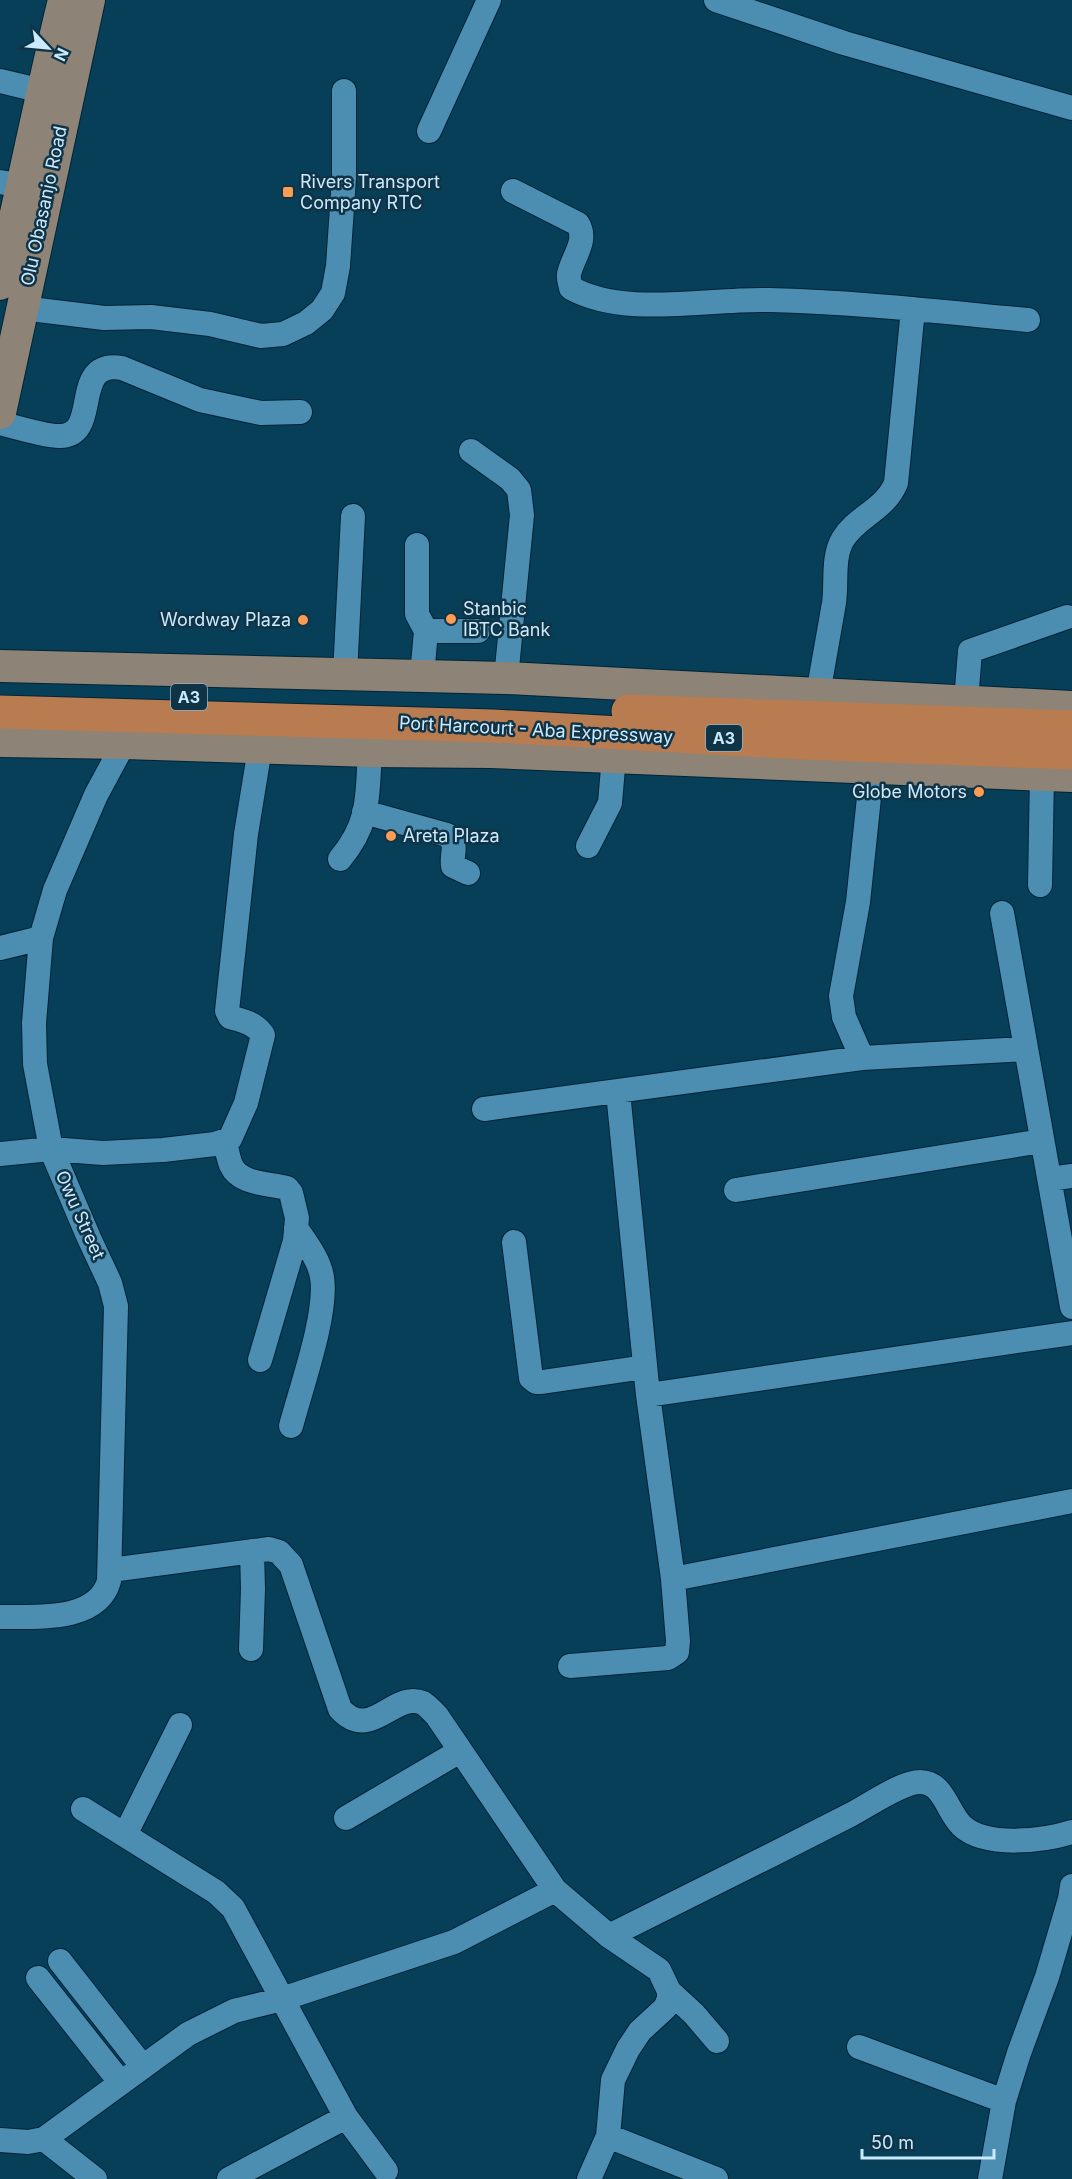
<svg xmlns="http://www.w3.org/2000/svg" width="1072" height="2179" font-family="Inter,sans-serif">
<rect width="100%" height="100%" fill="#073f59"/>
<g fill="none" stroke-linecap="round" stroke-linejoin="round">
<defs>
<path id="minor" d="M 716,0 L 844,43 L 1072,108
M 0,81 L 42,91
M 429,131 L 489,0
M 0,182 L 23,186
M 513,191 L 578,224 C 588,241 573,256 569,274 C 568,278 570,283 571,288 C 625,318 708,298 769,300 C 856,302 942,312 1028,320
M 22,308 L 104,318 L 151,317 L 210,324 L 261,336 L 283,334 L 306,323 L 322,310 L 333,293 L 338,266 L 344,178 L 344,91
M 0,423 C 15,427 45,436 59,436 C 103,437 68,359 122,368 L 200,400 L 261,413 L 300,412
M 471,451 L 510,479 L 519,490 L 522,515 L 506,678
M 417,545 L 417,614 L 426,631
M 345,674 L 353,516
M 422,676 L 426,631 L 478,631
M 818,694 C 823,664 829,633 834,603 C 837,583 832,557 843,539 C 857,516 885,510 896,483 L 913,309
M 966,701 L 970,651 L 1067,617
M 364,812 L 447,835 C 459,845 451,853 453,866 L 468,873
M 588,846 L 610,803 L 614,756
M 340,859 C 371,822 367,795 370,751
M 1040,885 L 1042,775
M 1002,913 L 1072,1307
M 0,948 L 41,938
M 862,1058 L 844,1017 L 841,996 L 858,902 L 872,769
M 484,1109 L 862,1058 L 1025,1049
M 225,1142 C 227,1149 228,1158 231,1165 C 240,1185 269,1183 287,1188 L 291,1193 L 297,1218 L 295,1241 L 260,1360
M 0,1154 L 51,1149 L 103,1153 L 163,1150 L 215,1144 L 230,1139 L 246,1103 L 263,1035 C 255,1023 243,1021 230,1017 L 227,1011 L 246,834 L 260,748
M 1050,1179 L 1072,1176
M 736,1190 L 1042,1141
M 514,1242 L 531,1378 L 536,1382 L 542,1382 L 645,1367
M 648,1395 L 1072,1333
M 291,1426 C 301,1388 328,1313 322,1277 C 319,1259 306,1243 296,1228
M 111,1570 L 269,1549 L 279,1552 L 291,1565 L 340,1709 C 371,1743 394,1690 423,1703 C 428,1706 433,1712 437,1716 L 555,1890 L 609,1936 L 659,1970 L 669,1991 L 669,1999 L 665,2008 L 640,2031 L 628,2049 L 613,2080 L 608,2136 L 589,2179
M 673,1579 L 1072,1501
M 0,1617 C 35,1616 97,1623 109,1581 L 116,1306 L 110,1283 L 89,1238 L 51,1149 L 35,1064 L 34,1023 L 41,938 L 55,890 L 96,795 L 124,743
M 251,1649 L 253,1589 L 252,1551
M 570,1666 L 668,1658 L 677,1652 L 678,1641 L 673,1579 L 648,1395 L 618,1092
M 83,1809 L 216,1892 L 233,1908 L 346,2117 L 386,2171
M 346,1818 L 460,1751
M 125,1835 L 180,1725
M 609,1936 C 690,1896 770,1856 850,1815 C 868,1806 901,1782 920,1782 C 944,1782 947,1812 962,1826 C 986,1848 1044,1841 1072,1832
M 60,1961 L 143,2067
M 38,1978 L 121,2083
M 669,1991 L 694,2014 L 717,2041
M 859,2047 L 1004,2101
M 608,2136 L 716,2179
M 44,2139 L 95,2179
M 0,2140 L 28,2142 L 44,2139 L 188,2034 L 234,2011 L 282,1999 L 454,1942 L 555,1890
M 229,2179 L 346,2117
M 990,2179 L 1004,2101 L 1019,2053 L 1047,1977 L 1070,1899 L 1072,1886"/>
<path id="major" d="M 0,284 C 22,190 41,94 64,0
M 0,413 L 89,0
M 0,666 L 506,678 L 1072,707
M 0,741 L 124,743 L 370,751 L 491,752 L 1072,776"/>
<path id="highway" d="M 628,711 L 1072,727
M 0,712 L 493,726 L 802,743 L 1072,753"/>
</defs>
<use href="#minor" stroke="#002436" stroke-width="26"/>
<use href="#major" stroke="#002436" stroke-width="34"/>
<use href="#highway" stroke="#002436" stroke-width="35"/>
<use href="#minor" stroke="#4c8db2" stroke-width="24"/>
<use href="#major" stroke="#8d8377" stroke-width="32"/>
<use href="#highway" stroke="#b87c50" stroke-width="33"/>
</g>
<g fill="#fd9d54" stroke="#103346" stroke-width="2">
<rect x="282" y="186" width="12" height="12" rx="3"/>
<circle cx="451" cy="619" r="6"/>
<circle cx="303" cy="620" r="6"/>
<circle cx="979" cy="792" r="6"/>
<circle cx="391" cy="836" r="6"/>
</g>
<g text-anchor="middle" stroke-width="5" stroke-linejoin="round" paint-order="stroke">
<g fill="#103346" stroke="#92b3c8" stroke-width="1.5">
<rect x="171" y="684" width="36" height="26" rx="4.5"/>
<rect x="706" y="725" width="36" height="26" rx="4.5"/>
</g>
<g font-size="16" font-weight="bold" fill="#caeaff">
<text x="189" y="703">A3</text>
<text x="724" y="744">A3</text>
</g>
<g font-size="18" fill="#caeaff" stroke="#103346" text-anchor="start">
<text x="300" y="188">Rivers Transport<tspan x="300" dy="21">Company RTC</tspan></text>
<text x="463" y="615">Stanbic<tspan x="463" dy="21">IBTC Bank</tspan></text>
<text x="291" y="626" text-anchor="end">Wordway Plaza</text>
<text x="967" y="798" text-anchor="end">Globe Motors</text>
<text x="403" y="842">Areta Plaza</text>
</g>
<g font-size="18" fill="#caeaff" stroke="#103346">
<text transform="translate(44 206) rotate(-78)" y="6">Olu Obasanjo Road</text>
<text transform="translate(536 730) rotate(3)" y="6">Port Harcourt - Aba Expressway</text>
<text transform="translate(80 1215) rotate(66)" y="6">Owu Street</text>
</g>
</g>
<g transform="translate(48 48) rotate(116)" stroke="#103346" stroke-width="4.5" paint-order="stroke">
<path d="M0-4.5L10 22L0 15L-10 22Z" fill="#caeaff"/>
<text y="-9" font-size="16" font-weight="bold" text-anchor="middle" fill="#caeaff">N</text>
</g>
<path d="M862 2149v9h132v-9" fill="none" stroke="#caeaff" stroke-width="3"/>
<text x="871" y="2149" font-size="18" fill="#caeaff" stroke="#103346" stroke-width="4.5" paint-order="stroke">50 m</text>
</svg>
